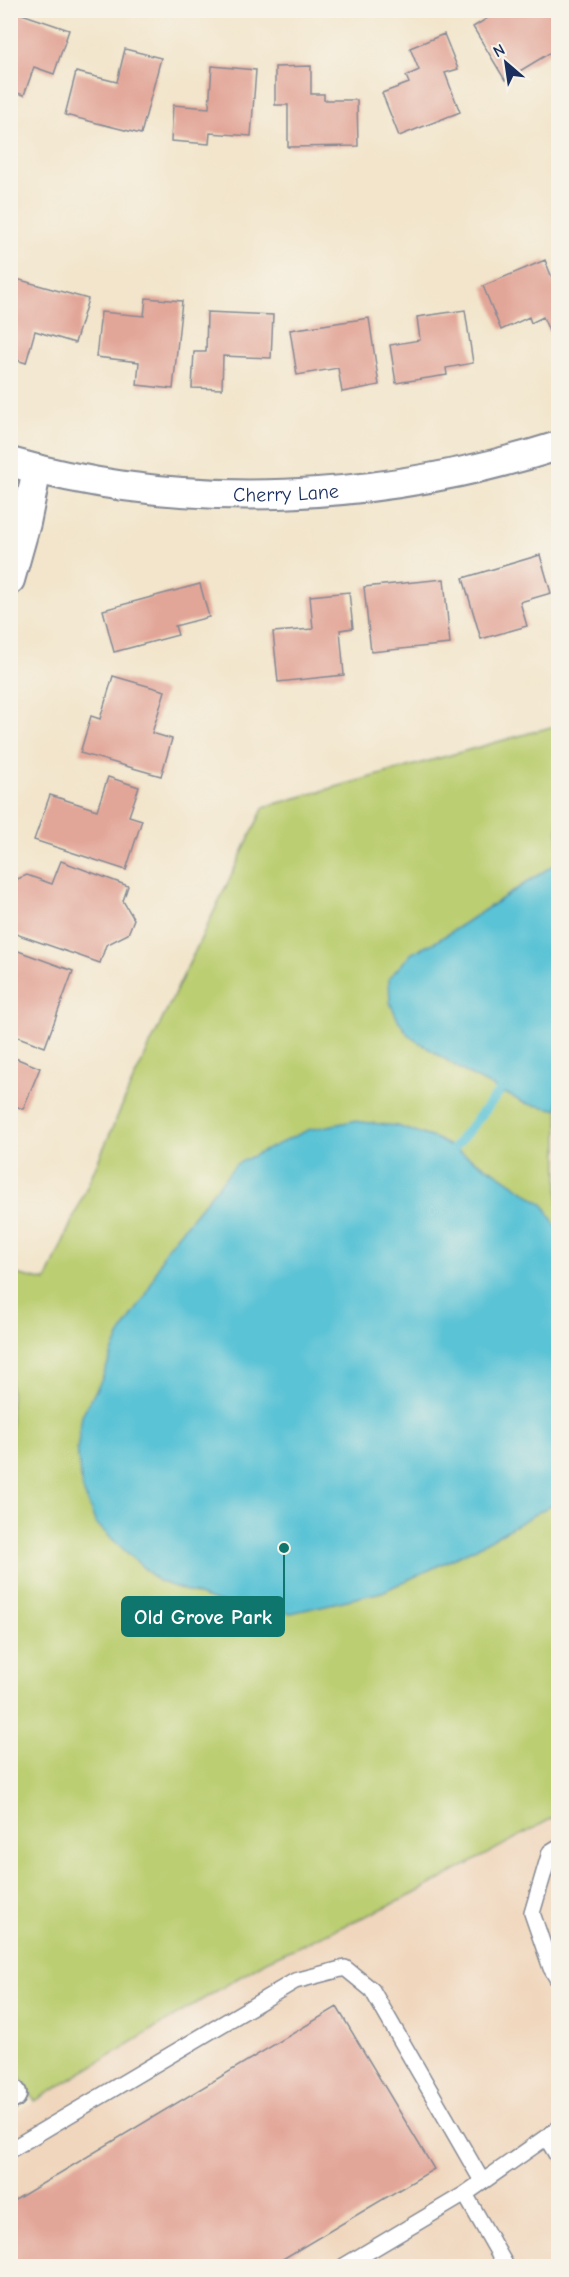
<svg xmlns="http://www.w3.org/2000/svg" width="569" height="2277" font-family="'Comic Neue',sans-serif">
<rect width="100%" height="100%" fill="#f7f3e8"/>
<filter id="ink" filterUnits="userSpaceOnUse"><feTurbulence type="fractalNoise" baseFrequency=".0167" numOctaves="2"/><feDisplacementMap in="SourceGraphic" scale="12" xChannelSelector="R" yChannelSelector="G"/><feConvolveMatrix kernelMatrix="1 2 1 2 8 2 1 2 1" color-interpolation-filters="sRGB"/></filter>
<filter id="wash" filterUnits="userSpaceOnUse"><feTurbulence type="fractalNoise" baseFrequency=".008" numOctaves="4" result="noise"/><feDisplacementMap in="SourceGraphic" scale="24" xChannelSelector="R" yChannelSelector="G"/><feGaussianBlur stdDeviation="1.35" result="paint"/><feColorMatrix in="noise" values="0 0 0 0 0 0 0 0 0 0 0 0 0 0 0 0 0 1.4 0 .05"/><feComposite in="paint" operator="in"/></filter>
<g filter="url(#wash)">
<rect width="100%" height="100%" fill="#f2e5cb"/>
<path fill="#f0d6bc" d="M 558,1815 L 558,2266 L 11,2266 L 10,2116 L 266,1961 L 412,1895 Z"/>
<path fill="#bbce71" stroke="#6b7e68" stroke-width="1.5" d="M 558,725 L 558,1815 L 412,1895 L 266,1961 L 35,2101 L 11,2063 L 11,1273 L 46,1281 L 131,1085 L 264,807 Z"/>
<path fill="#5ac3d6" stroke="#3a799a" stroke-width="1.5" d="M 558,862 L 558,1109 L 554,1109 L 524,1103 L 468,1074 L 409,1036 L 397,1018 L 390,1002 L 389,978 L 412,953 L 437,941 Z
M 353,1121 L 397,1126 L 437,1139 L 497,1173 L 544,1205 L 558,1230 L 558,1501 L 476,1548 L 382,1592 L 291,1613 L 218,1602 L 158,1581 L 96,1524 L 82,1488 L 77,1450 L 82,1415 L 101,1381 L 119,1336 L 146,1295 L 166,1249 L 236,1164 L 308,1130 Z"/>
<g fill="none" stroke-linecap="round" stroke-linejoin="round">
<path stroke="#5ac3d6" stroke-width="10" d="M 454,1148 L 500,1091"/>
</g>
<g id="blocks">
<path fill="#e2a698" d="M 10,10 L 69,30 L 54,74 L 34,67 L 24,95 L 10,91 Z
M 501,10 L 556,10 L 558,15 L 558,48 L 505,80 L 473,27 Z
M 444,34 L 458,69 L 445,73 L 460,112 L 399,136 L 382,93 L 409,83 L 406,76 L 419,70 L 410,48 Z
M 125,49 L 161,58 L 141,134 L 65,115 L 76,72 L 117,82 Z
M 212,66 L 256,70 L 251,136 L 210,133 L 209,144 L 171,141 L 173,105 L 209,108 Z
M 311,66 L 311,94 L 324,94 L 324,100 L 357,100 L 358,146 L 288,147 L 288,105 L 275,105 L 275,67 Z
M 545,260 L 558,293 L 558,341 L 554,343 L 543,317 L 531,323 L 529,317 L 501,330 L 483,286 Z
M 13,278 L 88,299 L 75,343 L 35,331 L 26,363 L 10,358 L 10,285 Z
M 146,298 L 182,301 L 173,389 L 137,385 L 139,362 L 96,357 L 101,312 L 144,316 Z
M 465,310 L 473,363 L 446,368 L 447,375 L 396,383 L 390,345 L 420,340 L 417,317 Z
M 207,312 L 273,315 L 271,358 L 223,356 L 222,389 L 192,388 L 194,352 L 206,352 Z
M 369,318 L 379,385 L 342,392 L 338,368 L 297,375 L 290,330 Z
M 540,555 L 551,593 L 520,602 L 527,626 L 481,639 L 463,578 Z
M 444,579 L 450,644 L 371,652 L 364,587 Z
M 200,584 L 209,617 L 175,626 L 178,635 L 114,652 L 103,610 Z
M 349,592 L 353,628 L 340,630 L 344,675 L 278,682 L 273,632 L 313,629 L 310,596 Z
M 113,676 L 165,691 L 152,733 L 172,739 L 161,776 L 80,753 L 91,716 L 100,719 Z
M 108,777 L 139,787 L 129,816 L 142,820 L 126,870 L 34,840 L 50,795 L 97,810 Z
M 61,861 L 128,886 L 123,901 L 134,919 L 128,934 L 106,945 L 100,963 L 10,932 L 10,882 L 27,875 L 52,884 Z
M 10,948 L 73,971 L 45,1047 L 10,1034 L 10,1009 L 17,992 L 10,990 Z
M 10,1056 L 40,1068 L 23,1109 L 10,1104 Z
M 337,2007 L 434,2169 L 271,2266 L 10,2266 L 10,2203 Z"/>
</g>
</g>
<g filter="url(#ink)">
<use href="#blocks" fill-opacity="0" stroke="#868a94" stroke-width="1.5"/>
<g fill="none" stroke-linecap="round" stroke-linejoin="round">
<defs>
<path id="lane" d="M 558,1847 L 550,1852 L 532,1913 L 551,1968 L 558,1980
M 546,2137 L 558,2157
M 10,2150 L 295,1981 L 345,1968 L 372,1990 L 482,2181
M 465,2194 L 506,2266
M 344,2266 L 465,2194 L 558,2129"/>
<g id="street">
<path id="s1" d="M 10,462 C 188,513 384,501 558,446"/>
<path d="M 10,580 L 26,523 L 37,469"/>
<path d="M 10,2092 L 12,2094"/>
</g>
</defs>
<use href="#lane" stroke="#868a94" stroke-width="18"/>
<use href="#street" stroke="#868a94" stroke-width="32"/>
<use href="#lane" stroke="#fff" stroke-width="15"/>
<use href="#street" stroke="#fff" stroke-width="28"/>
</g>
</g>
<g text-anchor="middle" stroke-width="5" stroke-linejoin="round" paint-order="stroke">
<g font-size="20" fill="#1b2f5e" stroke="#f7f3e8">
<text dy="7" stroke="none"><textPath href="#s1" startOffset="279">Cherry Lane</textPath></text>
</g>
</g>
<path fill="none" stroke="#0f766e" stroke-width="2" d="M284 1548L284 1617"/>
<circle fill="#0f766e" stroke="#f7f3e8" stroke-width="2" cx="284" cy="1548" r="6"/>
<rect fill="#0f766e" stroke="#0f766e" stroke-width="2" x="122" y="1597" width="162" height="39" rx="6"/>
<g font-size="21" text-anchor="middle" font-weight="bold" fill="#fff">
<text x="203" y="1624">Old Grove Park</text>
</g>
<rect width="569" height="2277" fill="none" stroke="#f7f3e8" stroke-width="36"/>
<g transform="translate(506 63) rotate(331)" stroke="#f7f3e8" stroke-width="4.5" paint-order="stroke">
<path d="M0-4.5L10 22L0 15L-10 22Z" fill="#1b2f5e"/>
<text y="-9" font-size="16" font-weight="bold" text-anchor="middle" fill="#1b2f5e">N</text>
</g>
</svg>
